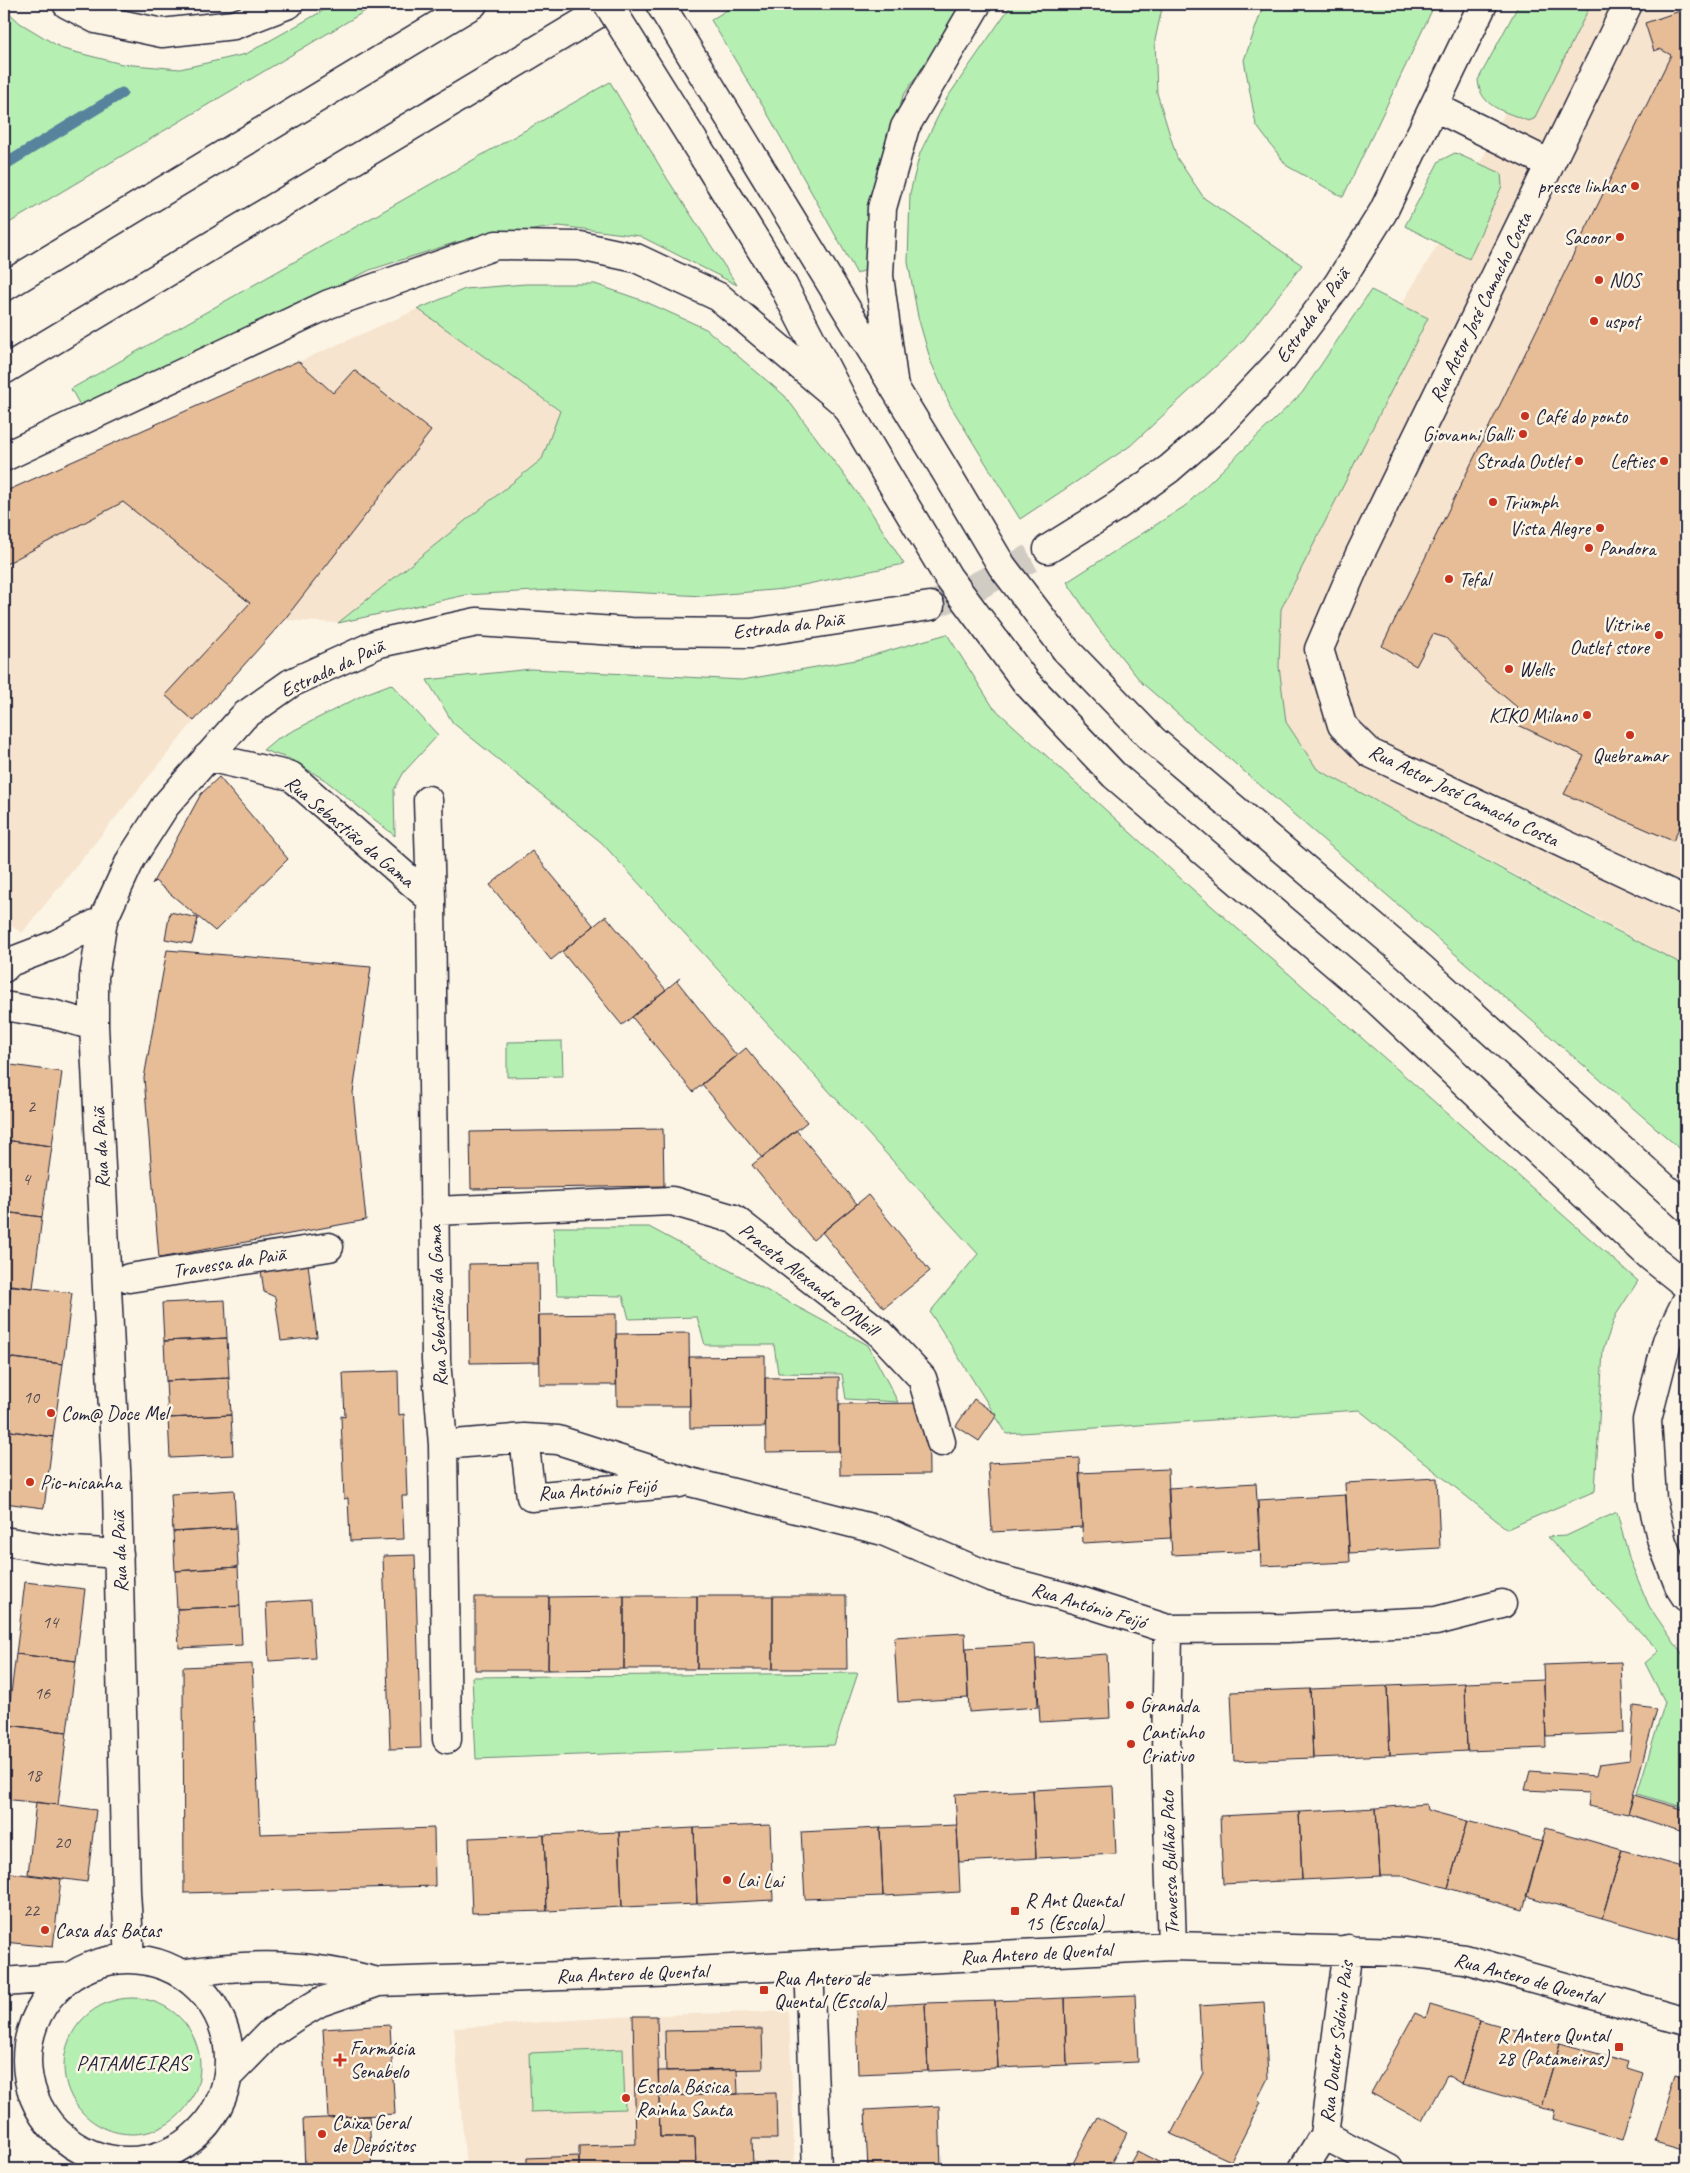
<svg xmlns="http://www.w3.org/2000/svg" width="1690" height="2173" font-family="Caveat,sans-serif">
<rect width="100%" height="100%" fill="#fcf5e5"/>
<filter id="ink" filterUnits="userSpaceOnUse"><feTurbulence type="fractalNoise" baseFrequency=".02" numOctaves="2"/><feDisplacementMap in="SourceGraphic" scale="10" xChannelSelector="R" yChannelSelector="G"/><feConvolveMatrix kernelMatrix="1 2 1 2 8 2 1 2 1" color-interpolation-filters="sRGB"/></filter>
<g filter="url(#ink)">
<path fill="#f6e4ce" d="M 1558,4 L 1686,4 L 1686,966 L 1317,769 L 1286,722 L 1279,666 L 1281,609 L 1428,319 L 1401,305 L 1451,223 Z
M 418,309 L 560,412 L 542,459 L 338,623 L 284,620 L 194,721 L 22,933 L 4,921 L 4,492 Z
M 789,2011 L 795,2169 L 466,2169 L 454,2028 L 633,2016 Z"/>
<path fill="#b6efb2" stroke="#6c8876" d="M 335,4 L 377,4 L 4,226 L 4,8 L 20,23 L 63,49 L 122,64 L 180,69 L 246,54 Z
M 736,4 L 966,4 L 903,96 L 873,191 L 865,270 L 857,274 L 770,118 L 711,20 Z
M 1012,4 L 1163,4 L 1155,40 L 1157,93 L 1177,158 L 1204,198 L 1302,265 L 1242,342 L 1130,446 L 1020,519 L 950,405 L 931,362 L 918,317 L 908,262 L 910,193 L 920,153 L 947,98 Z
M 1264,4 L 1435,4 L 1343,197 L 1287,166 L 1256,125 L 1244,60 Z
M 1519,4 L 1591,4 L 1534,119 L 1528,121 C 1505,111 1480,108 1478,80 Z
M 610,82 L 668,180 L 737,285 L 640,236 L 559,226 L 457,242 L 370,270 L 82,409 L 71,389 Z
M 1455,153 L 1501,173 L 1502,186 L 1469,259 L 1405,226 L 1439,161 Z
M 525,284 L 595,284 L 644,301 L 706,329 L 785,396 L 868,507 L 904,564 L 784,589 L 703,596 L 570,589 L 466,595 L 338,623 L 542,459 L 560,411 L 418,309 L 465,289 Z
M 1371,290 L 1428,318 L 1281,609 L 1279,666 L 1286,722 L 1317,769 L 1590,917 L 1686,966 L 1686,1154 L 1142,683 L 1097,627 L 1067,582 L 1185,506 L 1302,393 Z
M 947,634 L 993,707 L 1189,886 L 1638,1281 L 1616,1315 L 1603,1350 L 1595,1491 L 1507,1529 L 1359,1410 L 1007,1434 L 930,1312 L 978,1254 L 601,842 L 453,723 L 427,680 L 531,669 L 742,680 L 856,660 Z
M 391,684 L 438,735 L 404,772 L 394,790 L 395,836 L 325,780 L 290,759 L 263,750 L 275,740 L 365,694 Z
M 562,1041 L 563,1076 L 507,1077 L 507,1042 Z
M 554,1227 L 649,1227 L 868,1345 L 898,1402 L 846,1399 L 842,1374 L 778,1373 L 774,1345 L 705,1345 L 697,1317 L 629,1319 L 623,1296 L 557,1295 Z
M 1617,1512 L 1630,1561 L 1649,1606 L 1686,1660 L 1686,1808 L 1637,1794 L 1665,1702 L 1645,1663 L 1659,1651 L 1547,1537 L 1566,1536 Z
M 858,1673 L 834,1745 L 476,1759 L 472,1677 Z
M64 2066a68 68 0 1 1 136 0a68 68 0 1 1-136 0Z
M 623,2049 L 625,2109 L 531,2112 L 529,2053 Z"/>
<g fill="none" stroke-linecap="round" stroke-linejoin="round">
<path stroke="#59839d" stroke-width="11" d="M 4,165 L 122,93"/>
</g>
<path fill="#e7bd97" stroke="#22223b" d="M 1686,9 L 1686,813 L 1673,841 L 1564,794 L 1584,756 L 1512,722 L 1518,708 L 1486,681 L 1446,638 L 1433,634 L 1416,666 L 1382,646 L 1671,55 L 1660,49 L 1654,51 L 1645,23 Z
M 298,361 L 333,393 L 354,370 L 431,431 L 284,620 L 194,721 L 165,695 L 250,603 L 123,502 L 4,565 L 4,492 Z
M 219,777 L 288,859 L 215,931 L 155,881 L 152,884 L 201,794 Z
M 532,851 L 594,926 L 551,960 L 490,885 Z
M 170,912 L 198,918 L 192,944 L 165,939 Z
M 606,916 L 666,990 L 622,1025 L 562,952 Z
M 167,950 L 371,967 L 353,1093 L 366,1220 L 159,1258 L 144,1078 Z
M 680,978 L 677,981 L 737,1056 L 693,1092 L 632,1017 Z
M 746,1048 L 807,1122 L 762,1158 L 702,1084 Z
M 4,1064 L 62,1072 L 52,1146 L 4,1140 Z
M 663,1129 L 664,1186 L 471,1189 L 470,1132 Z
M 796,1130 L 857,1204 L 813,1240 L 752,1165 Z
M 4,1140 L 52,1146 L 42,1217 L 4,1212 Z
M 868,1195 L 930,1271 L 884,1308 L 822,1232 Z
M 4,1212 L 42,1217 L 33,1288 L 4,1285 Z
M 538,1263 L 539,1362 L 470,1363 L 469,1264 Z
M 308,1264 L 317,1337 L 281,1341 L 275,1297 L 264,1292 L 261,1270 Z
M 11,1285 L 72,1293 L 63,1364 L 4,1357 Z
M 225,1300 L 227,1338 L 164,1341 L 162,1303 Z
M 616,1314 L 616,1385 L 540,1385 L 539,1315 Z
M 689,1333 L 690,1406 L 617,1406 L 616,1334 Z
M 227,1338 L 229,1378 L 166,1381 L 164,1341 Z
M 765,1356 L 765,1427 L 690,1428 L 689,1357 Z
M 4,1357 L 63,1364 L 53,1437 L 4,1430 Z
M 398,1371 L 399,1415 L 404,1414 L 407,1496 L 402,1496 L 404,1539 L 350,1541 L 348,1498 L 344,1499 L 341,1416 L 345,1417 L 343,1373 Z
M 839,1377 L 839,1451 L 766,1452 L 765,1378 Z
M 229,1378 L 231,1415 L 168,1418 L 166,1381 Z
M 974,1399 L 997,1415 L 979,1441 L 956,1426 Z
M 928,1403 L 929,1474 L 840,1475 L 839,1404 Z
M 231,1415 L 233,1455 L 170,1458 L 168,1418 Z
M 4,1430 L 53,1437 L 44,1508 L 4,1503 Z
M 1079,1458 L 1082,1527 L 992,1532 L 988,1463 Z
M 1168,1469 L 1171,1538 L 1083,1543 L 1079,1473 Z
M 1437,1478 L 1440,1548 L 1349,1553 L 1345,1483 Z
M 1256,1483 L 1260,1551 L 1172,1555 L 1168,1488 Z
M 234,1490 L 236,1528 L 173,1532 L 171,1494 Z
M 1346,1495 L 1350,1562 L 1261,1566 L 1258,1500 Z
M 236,1528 L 238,1567 L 175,1571 L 173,1532 Z
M 415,1555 L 421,1748 L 390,1749 L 383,1556 Z
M 238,1567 L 240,1606 L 177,1609 L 175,1571 Z
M 25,1582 L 85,1589 L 76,1661 L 16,1654 Z
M 624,1596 L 624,1669 L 548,1670 L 549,1597 Z
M 624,1596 L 697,1596 L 697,1669 L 624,1669 Z
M 697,1596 L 773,1596 L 773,1669 L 697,1669 Z
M 773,1596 L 846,1596 L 847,1669 L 773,1669 Z
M 475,1597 L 549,1597 L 548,1670 L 475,1670 Z
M 311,1600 L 315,1658 L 269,1661 L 266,1603 Z
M 240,1606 L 242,1645 L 179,1648 L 177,1609 Z
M 965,1633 L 968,1698 L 898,1702 L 894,1637 Z
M 1035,1644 L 1038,1707 L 969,1712 L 966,1648 Z
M 16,1654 L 76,1661 L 67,1732 L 7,1725 Z
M 1107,1654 L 1110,1718 L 1040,1722 L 1036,1659 Z
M 1621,1662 L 1624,1733 L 1546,1736 L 1543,1665 Z
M 252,1664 L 260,1834 L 434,1828 L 435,1886 L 184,1893 L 183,1667 Z
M 1544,1680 L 1546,1748 L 1467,1751 L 1465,1683 Z
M 1465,1683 L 1467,1751 L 1390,1755 L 1387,1686 Z
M 1387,1686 L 1390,1755 L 1313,1758 L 1310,1689 Z
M 1310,1689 L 1313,1758 L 1234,1761 L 1231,1692 Z
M 1634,1706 L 1657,1709 L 1628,1814 L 1588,1806 L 1590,1793 L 1525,1790 L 1530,1771 L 1596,1776 L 1599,1764 L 1630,1760 Z
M 7,1725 L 67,1732 L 58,1805 L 4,1799 L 4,1752 Z
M 1113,1786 L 1116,1854 L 1036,1858 L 1033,1790 Z
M 1033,1790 L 1036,1858 L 959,1862 L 955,1794 Z
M 1634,1795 L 1686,1810 L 1686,1833 L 1628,1814 Z
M 36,1802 L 96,1810 L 87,1882 L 28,1874 Z
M 1426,1804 L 1427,1810 L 1467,1821 L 1448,1888 L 1404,1876 L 1380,1876 L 1376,1808 Z
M 1376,1808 L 1380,1876 L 1302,1880 L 1299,1812 Z
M 1299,1812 L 1302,1880 L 1223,1884 L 1220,1816 Z
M 1467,1821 L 1542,1842 L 1523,1910 L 1448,1888 Z
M 770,1825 L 773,1900 L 697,1904 L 694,1828 Z
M 957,1825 L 960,1892 L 883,1896 L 880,1828 Z
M 694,1828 L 697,1904 L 622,1907 L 619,1832 Z
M 880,1828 L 883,1896 L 805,1899 L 801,1832 Z
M 1546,1828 L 1622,1850 L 1602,1918 L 1526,1896 Z
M 619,1832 L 622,1907 L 547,1911 L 544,1835 Z
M 544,1835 L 547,1911 L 472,1913 L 469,1838 Z
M 1622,1850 L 1686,1868 L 1686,1915 L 1679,1940 L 1602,1918 Z
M 4,1872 L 61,1879 L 53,1947 L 4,1942 Z
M 1135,1995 L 1138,2062 L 1067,2065 L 1065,1998 Z
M 1065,1998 L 1067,2065 L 998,2068 L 995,2001 Z
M 995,2001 L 998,2068 L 928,2071 L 925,2003 Z
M 1264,2002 L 1268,2078 L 1257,2100 L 1261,2102 L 1231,2161 L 1171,2134 L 1203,2073 L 1199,2006 Z
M 925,2003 L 928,2071 L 858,2074 L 856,2007 Z
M 1430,2005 L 1480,2020 L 1462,2084 L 1447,2075 L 1422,2121 L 1371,2093 L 1415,2013 L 1426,2018 Z
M 633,2016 L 657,2016 L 660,2137 L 695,2137 L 696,2169 L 579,2169 L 579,2146 L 636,2144 Z
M 1480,2020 L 1560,2043 L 1541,2107 L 1462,2084 Z
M 390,2025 L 395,2114 L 328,2118 L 323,2029 Z
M 762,2029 L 763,2069 L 666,2071 L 665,2031 Z
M 1560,2043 L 1628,2062 L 1626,2068 L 1642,2073 L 1623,2139 L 1553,2119 L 1555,2110 L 1541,2107 Z
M 737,2069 L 738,2094 L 659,2096 L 658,2071 Z
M 1675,2076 L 1686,2079 L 1686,2150 L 1655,2141 Z
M 776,2093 L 777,2139 L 752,2139 L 753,2169 L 696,2169 L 695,2137 L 660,2137 L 659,2096 Z
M 939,2106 L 941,2169 L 868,2169 L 865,2110 Z
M 369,2116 L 372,2169 L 305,2169 L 303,2119 Z
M 1097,2117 L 1127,2133 L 1108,2169 L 1070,2169 Z
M 1137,2151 L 1172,2169 L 1127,2169 Z
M 579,2156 L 579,2169 L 527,2169 L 527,2158 Z"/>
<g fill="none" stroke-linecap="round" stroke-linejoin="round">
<path stroke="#d0cbc3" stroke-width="28" stroke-dasharray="28 14" stroke-linecap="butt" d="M 930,606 L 977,586 L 1048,549"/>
<defs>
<path id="minor" d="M 1628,4 L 1359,556 L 1319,649 L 1342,725 L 1370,753 L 1686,901
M 1435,107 L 1550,164
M 1048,549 L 1117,506 L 1169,469 L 1221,424 L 1282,359 L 1338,284 L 1383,212 L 1483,4
M 207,757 L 291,776 L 431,899
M 428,800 L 431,899 L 436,1360 L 443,1445 L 447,1739
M 4,968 L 10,962 L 57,944 L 103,920
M 4,1006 L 52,1014 L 94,1026
M 434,1211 L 672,1201 L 734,1219 L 880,1333 L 922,1378 L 941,1442
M 129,1278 L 329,1247
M 1686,1302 L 1667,1341 L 1647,1420 L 1652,1500 L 1662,1542 L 1680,1588 L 1686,1597
M 524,1438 L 531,1497 L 679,1483
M 443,1445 L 524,1438 L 558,1440 L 690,1482 L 883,1531 L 991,1577 L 1074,1599 L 1168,1629 L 1287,1628 L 1436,1621 L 1502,1604
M 4,1541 L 59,1550 L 119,1554
M 1168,1629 L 1166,1755 L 1172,1946
M27 2060a101 101 0 1 1 202 0a101 101 0 1 1-202 0Z
M 130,1959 L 126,1891 L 117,1489 L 94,1026 L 94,977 L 103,920 L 131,859 L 165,806 L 244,716 L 291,683 L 379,643 L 477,622 L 631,632 L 752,633 L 930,606
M 809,1965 L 817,2169
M 181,1974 C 251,1962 309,1963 378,1982
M 4,1982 L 69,1977
M 228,2076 L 269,2034 L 293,2018 L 320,2002 L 378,1982 L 653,1973 L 1172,1946 L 1405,1952 L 1465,1959 L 1686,2021
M 1324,2135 L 1389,2169
M 1303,2169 L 1324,2135 L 1348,1949"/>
<path id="highway" d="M 67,4 L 96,19 L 162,33 L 234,25 L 289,4
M 660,4 L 943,467
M 705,159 L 783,285 L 844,403 L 897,492
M 4,287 L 473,4
M 4,370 L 614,4
M 893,380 L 879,276 L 882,208 L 905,127 L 977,4
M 4,457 L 329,304 L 496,245 L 580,246 L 636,258 L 719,297 L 844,403
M 1066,650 L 1153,740 L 1408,956 L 1686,1207
M 1026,682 L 1114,775 L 1368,992 L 1651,1257 L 1686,1285"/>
</defs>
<use href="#minor" stroke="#22223b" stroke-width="31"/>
<use href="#highway" stroke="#22223b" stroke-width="31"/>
<use href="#minor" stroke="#fcf5e5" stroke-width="28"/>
<use href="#highway" stroke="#fcf5e5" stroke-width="28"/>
<defs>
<path id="highway-bridge" d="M 608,4 L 705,159
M 943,467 L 1002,566 L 1066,650
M 897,492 L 948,577 L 1026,682"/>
</defs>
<use href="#highway-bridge" stroke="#22223b" stroke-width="31" stroke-linecap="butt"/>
<use href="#highway-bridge" stroke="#fcf5e5" stroke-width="28"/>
</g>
</g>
<g fill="#c8321e" stroke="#fcf5e5" stroke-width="2">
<circle cx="1635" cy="186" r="5"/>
<circle cx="1620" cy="237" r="5"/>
<circle cx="1599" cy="280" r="5"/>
<circle cx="1594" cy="321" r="5"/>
<circle cx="1525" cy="416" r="5"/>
<circle cx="1523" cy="434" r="5"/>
<circle cx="1579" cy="461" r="5"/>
<circle cx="1664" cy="461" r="5"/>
<circle cx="1493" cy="502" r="5"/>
<circle cx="1600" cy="528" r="5"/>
<circle cx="1589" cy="548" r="5"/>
<circle cx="1449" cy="579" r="5"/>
<circle cx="1659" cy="635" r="5"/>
<circle cx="1509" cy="669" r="5"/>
<circle cx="1587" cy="715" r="5"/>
<circle cx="1630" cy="735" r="5"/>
<circle cx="51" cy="1413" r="5"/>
<circle cx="30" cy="1482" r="5"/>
<circle cx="1130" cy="1705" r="5"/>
<circle cx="1131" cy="1744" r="5"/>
<circle cx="727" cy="1880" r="5"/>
<rect x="1010" y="1906" width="10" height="10" rx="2.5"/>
<circle cx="45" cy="1930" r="5"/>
<rect x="759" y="1985" width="10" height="10" rx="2.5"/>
<rect x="1614" y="2042" width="10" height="10" rx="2.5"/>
<path d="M337.5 2052.5h5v5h5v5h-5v5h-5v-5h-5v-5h5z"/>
<circle cx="626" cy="2098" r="5"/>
<circle cx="322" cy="2134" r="5"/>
</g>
<g text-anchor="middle" stroke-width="5" stroke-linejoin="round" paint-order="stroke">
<g font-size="18" fill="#534952">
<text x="31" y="1112">2</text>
<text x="26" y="1185">4</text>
<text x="31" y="1403">10</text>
<text x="50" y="1628">14</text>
<text x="42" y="1699">16</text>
<text x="33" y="1781">18</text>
<text x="62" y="1848">20</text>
<text x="31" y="1916">22</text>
</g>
<g font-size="20" fill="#22223b" stroke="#fcf5e5" text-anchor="start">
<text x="1625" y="193" text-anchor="end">presse linhas</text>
<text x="1610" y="244" text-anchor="end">Sacoor</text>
<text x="1609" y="287">NOS</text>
<text x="1604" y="328">uspot</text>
<text x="1535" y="423">Café do ponto</text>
<text x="1513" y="441" text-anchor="end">Giovanni Galli</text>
<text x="1569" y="468" text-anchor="end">Strada Outlet</text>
<text x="1654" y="468" text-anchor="end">Lefties</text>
<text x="1503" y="509">Triumph</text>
<text x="1590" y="535" text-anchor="end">Vista Alegre</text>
<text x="1599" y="555">Pandora</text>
<text x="1459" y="586">Tefal</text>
<text x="1649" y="631" text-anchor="end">Vitrine<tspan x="1649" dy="23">Outlet store</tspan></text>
<text x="1519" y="676">Wells</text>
<text x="1577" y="722" text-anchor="end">KIKO Milano</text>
<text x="1630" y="762" text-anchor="middle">Quebramar</text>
<text x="61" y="1420">Com@ Doce Mel</text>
<text x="40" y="1489">Pic-nicanha</text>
<text x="1140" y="1712">Granada</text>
<text x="1141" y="1739">Cantinho<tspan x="1141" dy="23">Criativo</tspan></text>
<text x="737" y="1887">Lai Lai</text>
<text x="1025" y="1907">R Ant Quental<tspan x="1025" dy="23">15 (Escola)</tspan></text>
<text x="55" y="1937">Casa das Batas</text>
<text x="774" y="1985">Rua Antero de<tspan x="774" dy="23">Quental (Escola)</tspan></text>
<text x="1609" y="2042" text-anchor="end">R Antero Quntal<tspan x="1609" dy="23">28 (Patameiras)</tspan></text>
<text x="350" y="2055">Farmácia<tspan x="350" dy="23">Senabelo</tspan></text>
<text x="636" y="2093">Escola Básica<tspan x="636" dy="23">Rainha Santa</tspan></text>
<text x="332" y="2129">Caixa Geral<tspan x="332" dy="23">de Depósitos</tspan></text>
</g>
<g font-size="20" fill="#22223b" stroke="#fcf5e5">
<text transform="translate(1480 307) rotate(-64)" y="7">Rua Actor José Camacho Costa</text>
<text transform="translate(1312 315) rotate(-54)" y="7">Estrada da Paiã</text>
<text transform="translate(788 625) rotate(-7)" y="7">Estrada da Paiã</text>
<text transform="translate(332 668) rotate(-25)" y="7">Estrada da Paiã</text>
<text transform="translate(1464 795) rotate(26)" y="7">Rua Actor José Camacho Costa</text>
<text transform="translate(350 831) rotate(40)" y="7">Rua Sebastião da Gama</text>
<text transform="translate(100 1148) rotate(-93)" y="7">Rua da Paiã</text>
<text transform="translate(229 1262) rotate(-9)" y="7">Travessa da Paiã</text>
<text transform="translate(809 1279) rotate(38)" y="7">Praceta Alexandre O'Neill</text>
<text transform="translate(437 1306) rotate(-92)" y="7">Rua Sebastião da Gama</text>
<text transform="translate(597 1489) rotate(-4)" y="7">Rua António Feijó</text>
<text transform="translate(119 1552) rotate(-92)" y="7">Rua da Paiã</text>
<text transform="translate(1089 1605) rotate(17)" y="7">Rua António Feijó</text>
<text transform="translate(1169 1863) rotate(-92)" y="7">Travessa Bulhão Pato</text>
<text transform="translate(1036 1953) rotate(-3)" y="7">Rua Antero de Quental</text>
<text transform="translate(632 1973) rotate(-2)" y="7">Rua Antero de Quental</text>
<text transform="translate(1528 1978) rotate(15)" y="7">Rua Antero de Quental</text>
<text transform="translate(1336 2042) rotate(-83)" y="7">Rua Doutor Sidónio Pais</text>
</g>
<g font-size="21" letter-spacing="1" fill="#22223b" stroke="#fcf5e5">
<text x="133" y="2070">PATAMEIRAS</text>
</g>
</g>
<rect width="1690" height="2173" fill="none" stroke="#fcf5e5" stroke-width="20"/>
<rect x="10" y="10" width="1670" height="2153" fill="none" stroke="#22223b" stroke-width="2" filter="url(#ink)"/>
</svg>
